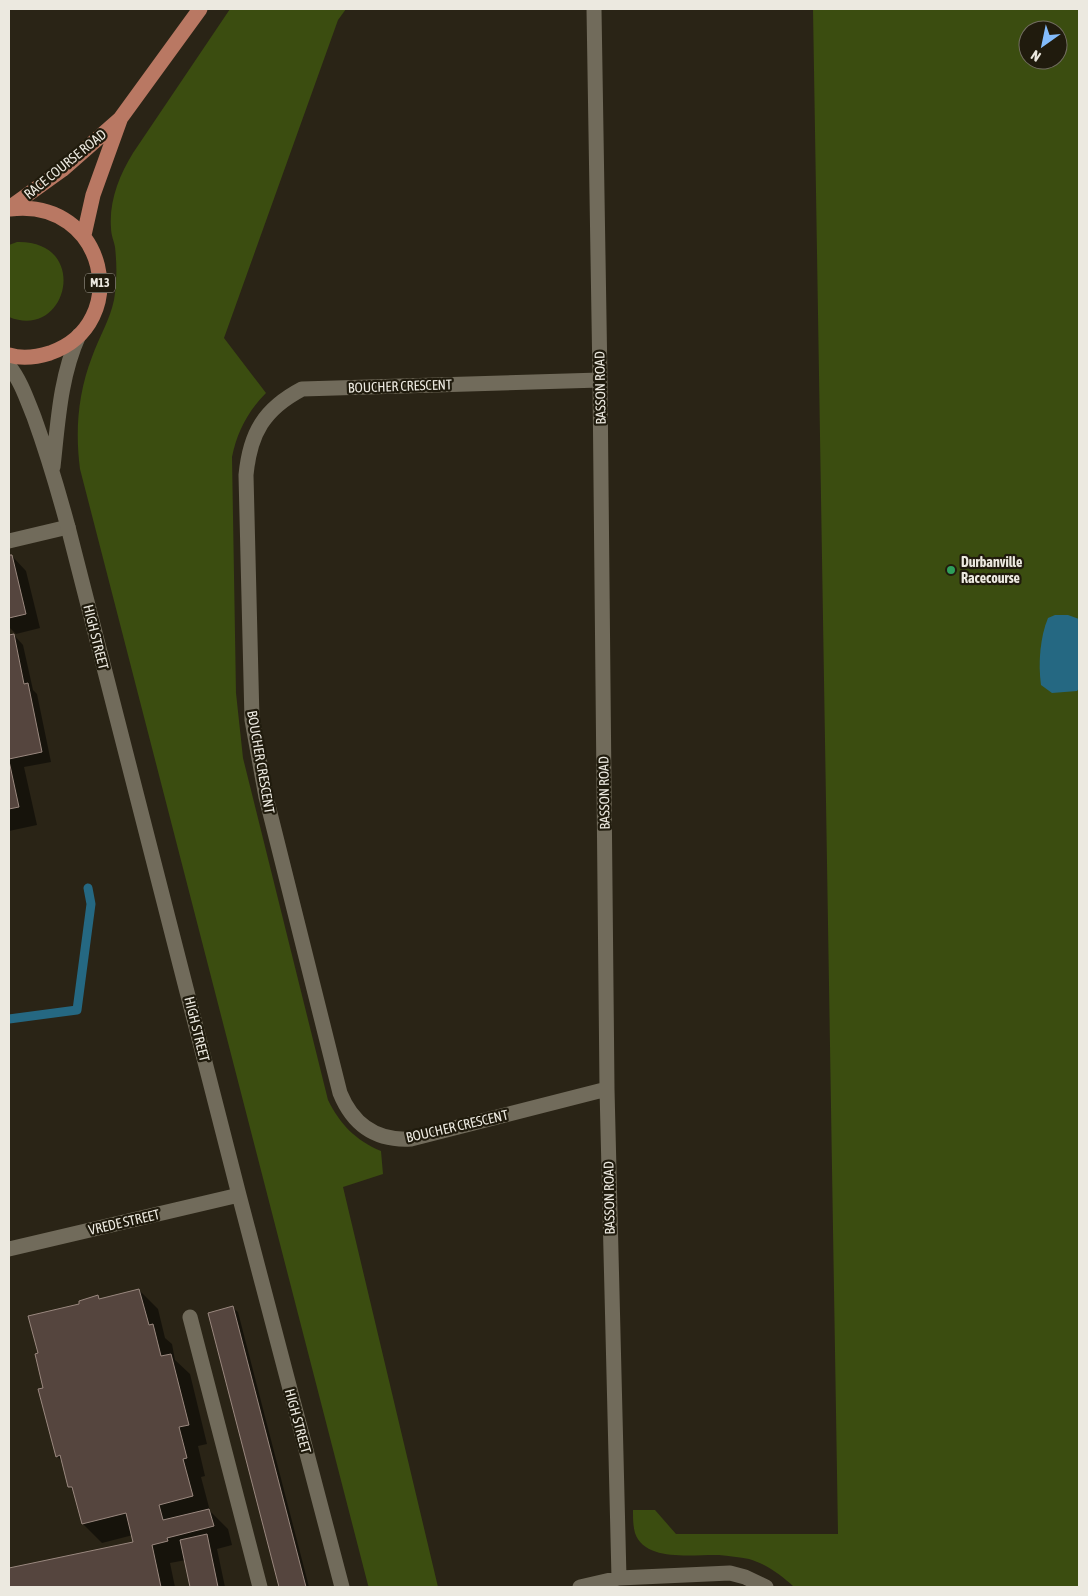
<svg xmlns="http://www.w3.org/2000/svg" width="1088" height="1596" font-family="'Asap Condensed',sans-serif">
<rect width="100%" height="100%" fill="#2a2416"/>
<path fill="#3b4d10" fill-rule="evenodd" d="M 230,9 L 346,9 L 338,20 L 224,338 L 266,393 C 248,411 237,432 232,457 L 236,693 L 243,758 L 328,1100 C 340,1124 355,1140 381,1151 L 383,1174 L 343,1187 L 438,1587 L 369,1587 L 368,1585 L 80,469 C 75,431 78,393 92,357 C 99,337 110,320 114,300 C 117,283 117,265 115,247 C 114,241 111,235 111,228 C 109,201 119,176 133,153 Z
M 813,9 L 1079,9 L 1079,1587 L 794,1587 C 781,1575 766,1564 749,1559 C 740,1557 728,1556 719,1555 C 696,1554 645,1563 635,1533 C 633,1526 633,1518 633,1510 L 655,1510 L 676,1534 L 838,1534 ZM 1028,30 L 1058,30 L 1058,60 L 1028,60 Z
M 17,242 C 91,240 68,341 9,317 L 9,245 Z"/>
<path fill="#256882" d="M 1055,615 L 1068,615 L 1079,619 L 1079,688 L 1077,691 L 1052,693 L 1041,685 C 1038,664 1040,637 1048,618 Z"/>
<path fill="#0007" d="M 12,556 L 26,571 L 40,628 L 16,634 L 9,627 L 9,557 Z
M 14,635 L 23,645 L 33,690 L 37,694 L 51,762 L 24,767 L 37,825 L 9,831 L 9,636 Z
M 139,1290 L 158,1309 L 165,1338 L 172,1344 L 175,1360 L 190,1374 L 207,1444 L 198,1446 L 205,1476 L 201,1477 L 210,1511 L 228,1529 L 232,1545 L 217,1549 L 225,1587 L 192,1587 L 186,1560 L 170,1563 L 175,1587 L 9,1587 L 9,1569 L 135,1543 L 133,1535 L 102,1543 L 83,1524 L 74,1492 L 70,1487 L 63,1463 L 57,1456 L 39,1354 L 81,1305 L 98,1297 L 101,1300 Z
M 233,1308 L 238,1312 L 309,1587 L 280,1587 L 210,1314 Z"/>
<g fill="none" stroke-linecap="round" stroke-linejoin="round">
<path stroke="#256882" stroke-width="9" d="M 9,1019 L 77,1010 L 91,904 L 88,888"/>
</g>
<path fill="#55453e" stroke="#9a887f" d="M 9,555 L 12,555 L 26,614 L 9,618 Z
M 14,634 L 24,684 L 28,683 L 42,752 L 9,759 L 9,635 Z
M 9,761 L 19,807 L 9,809 Z
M 139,1289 L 149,1325 L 153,1324 L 161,1356 L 171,1354 L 189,1425 L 179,1427 L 187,1458 L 183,1459 L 193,1496 L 159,1505 L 163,1520 L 209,1509 L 214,1526 L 167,1538 L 168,1541 L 152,1545 L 161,1587 L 9,1587 L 9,1568 L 133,1542 L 126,1513 L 82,1524 L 72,1487 L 68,1487 L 60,1455 L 56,1457 L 38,1389 L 43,1388 L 35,1354 L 38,1353 L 28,1316 L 79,1304 L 79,1301 L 98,1295 L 99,1299 Z
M 233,1306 L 306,1587 L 279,1587 L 208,1313 Z
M 207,1534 L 218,1587 L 190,1587 L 180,1540 Z"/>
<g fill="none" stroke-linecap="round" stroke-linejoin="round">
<path stroke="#716b5b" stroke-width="15" d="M 9,541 L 68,527
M 190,1317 L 260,1587"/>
<path stroke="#716b5b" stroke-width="15" d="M 594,9 L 600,380 L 607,1089 L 619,1578
M 9,366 C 21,381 27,400 34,417 C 47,453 58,490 68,527 L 239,1195 L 342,1587
M 600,380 L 302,389 C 264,409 250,433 246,475 L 252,720 L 266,797 L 340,1093 C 353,1125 376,1141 411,1139 L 607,1089
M 53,467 C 58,422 60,377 79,335
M 9,1249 L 239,1195
M 580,1587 L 619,1578 L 730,1573 L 745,1577 L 766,1587"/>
<path stroke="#b97863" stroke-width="15" d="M 9,208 L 62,170 L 120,119 L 200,9
M 84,235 L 93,195 L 120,120
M 9,355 C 22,359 37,357 50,353 C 134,324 106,197 10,209"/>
</g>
<circle fill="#2e9e5b" stroke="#201b0d" stroke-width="2" cx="951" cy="570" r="5"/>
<g text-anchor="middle" stroke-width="4.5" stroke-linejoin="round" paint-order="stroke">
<rect fill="#201b0d" stroke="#afaba1" stroke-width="1" x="85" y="273.5" width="30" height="19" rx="4"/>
<g font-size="12" font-weight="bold" fill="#ece9e0">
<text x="100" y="287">M13</text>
</g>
<g font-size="14" fill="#ece9e0" stroke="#201b0d">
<text transform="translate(65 164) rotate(-39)" y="5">RACE COURSE ROAD</text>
<text transform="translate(400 386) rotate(-2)" y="5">BOUCHER CRESCENT</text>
<text transform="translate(600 388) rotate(-91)" y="5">BASSON ROAD</text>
<text transform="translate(96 637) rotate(76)" y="5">HIGH STREET</text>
<text transform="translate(261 762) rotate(80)" y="5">BOUCHER CRESCENT</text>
<text transform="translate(604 793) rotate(-91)" y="5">BASSON ROAD</text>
<text transform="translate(197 1029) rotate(76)" y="5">HIGH STREET</text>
<text transform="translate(457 1126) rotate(-13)" y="5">BOUCHER CRESCENT</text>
<text transform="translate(609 1198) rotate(-91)" y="5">BASSON ROAD</text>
<text transform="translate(124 1222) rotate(-13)" y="5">VREDE STREET</text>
<text transform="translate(298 1421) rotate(75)" y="5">HIGH STREET</text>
</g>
<g font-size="14" font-weight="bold" fill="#ece9e0" stroke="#201b0d" text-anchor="start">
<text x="961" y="567">Durbanville<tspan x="961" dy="16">Racecourse</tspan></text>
</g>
</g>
<rect width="1088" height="1596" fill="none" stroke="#ece9e0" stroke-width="20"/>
<g transform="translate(1043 45) rotate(213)"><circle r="24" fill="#201b0d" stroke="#726d61"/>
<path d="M0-4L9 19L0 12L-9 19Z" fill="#83bcfb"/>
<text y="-8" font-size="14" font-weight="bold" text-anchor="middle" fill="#ece9e0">N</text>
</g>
</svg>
